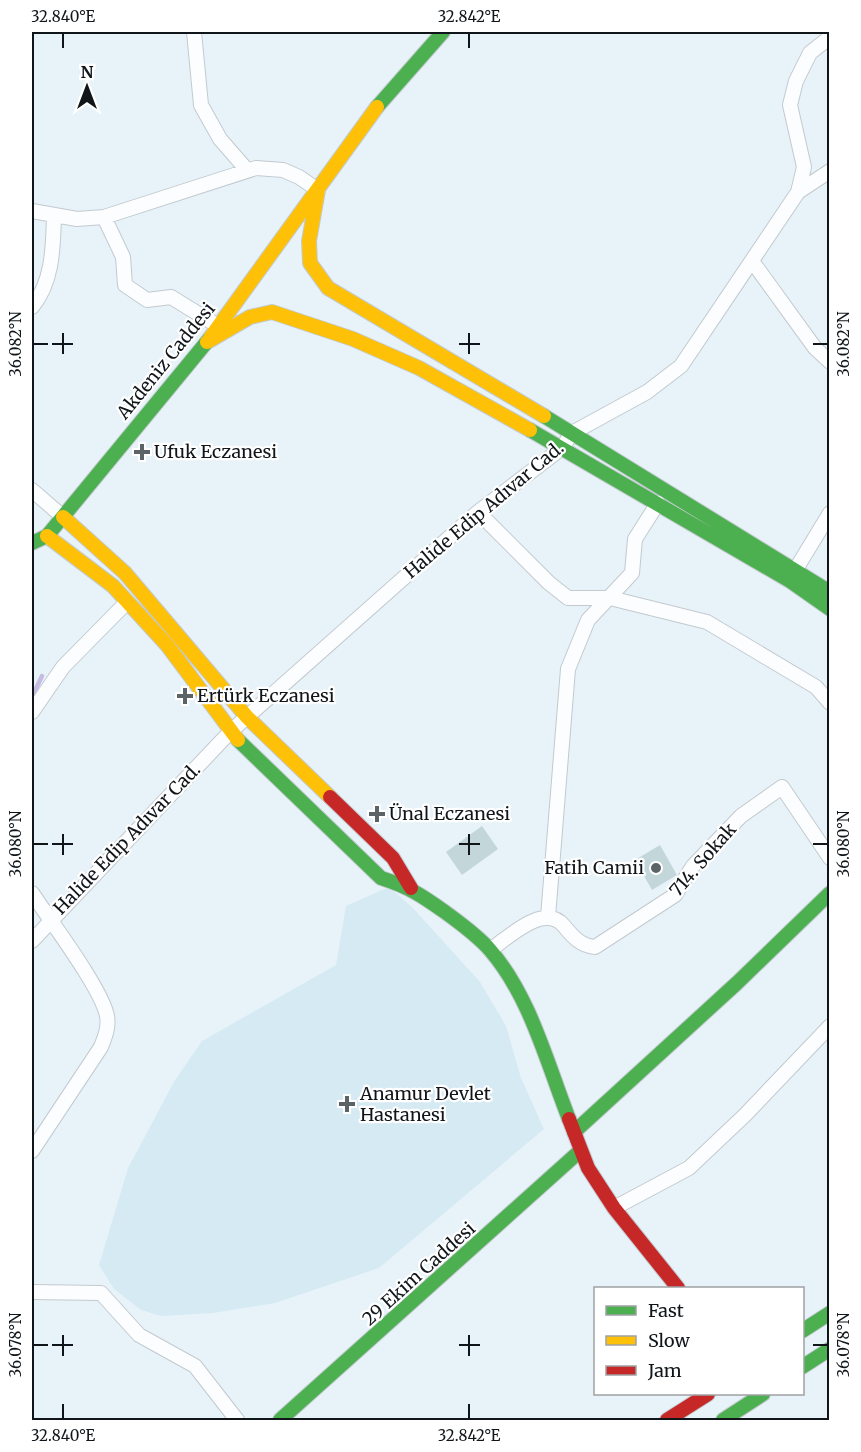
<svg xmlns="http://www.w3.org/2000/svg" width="861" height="1452" font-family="Merriweather,serif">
<rect width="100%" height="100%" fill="#e8f3f9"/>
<path fill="#d6eaf4" d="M 389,887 L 413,908 L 480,982 L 506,1026 L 521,1078 L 544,1129 L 379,1268 L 275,1303 L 213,1313 L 161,1316 L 141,1310 L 114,1289 L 99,1265 L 128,1168 L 175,1080 L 202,1041 L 336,965 L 346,906 Z"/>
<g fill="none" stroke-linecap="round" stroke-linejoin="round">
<path stroke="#c6bce3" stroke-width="4.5" d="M 32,697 L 42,676"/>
</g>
<path fill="#c3d7da" d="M 482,826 L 498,849 L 462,875 L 446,852 Z
M 660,845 L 677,875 L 652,890 L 635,860 Z"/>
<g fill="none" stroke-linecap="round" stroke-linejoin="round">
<defs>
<path id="street" d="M 194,32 L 201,105 L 220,139 L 247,170
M 798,192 L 830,171
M 32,211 L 77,219 L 104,217 L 256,168 L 283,170 L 299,177 L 318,190
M 104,217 L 123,257 L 125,285 L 147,300 L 171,297 L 218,326
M 752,261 L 815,348 L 830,362
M 32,307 C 53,282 53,247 54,216
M 32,490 L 63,517
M 478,512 L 549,583 L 568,598 L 610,598 L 707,622 L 816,687 L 830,703
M 796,569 L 830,513
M 32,712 L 63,667 L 127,602
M 32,893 C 49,919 102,989 107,1016 C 109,1027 105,1037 101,1047 L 32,1151
M 548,917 L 568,669 L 588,620 L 632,573 L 635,539 L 658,503
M 32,941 L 230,732 L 478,512 L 562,448 L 572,433 L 647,392 L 681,366 L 798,192 L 804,167 L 790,105 L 796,81 L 810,53 L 830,37
M 490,950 C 508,938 544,902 564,926 C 573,937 581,946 595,947 L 675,895 L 693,866 L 741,816 L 782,787 L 830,858
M 614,1208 L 689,1168 L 745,1115 L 830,1026
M 32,1292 L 101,1293 L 139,1335 L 195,1366 L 237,1420"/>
<path id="fast" d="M 377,107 L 443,32
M 544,416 L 830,592
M 530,430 L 790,581 L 830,609
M 32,543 L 47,536 L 210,338
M 238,740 L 381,878 C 409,887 421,895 445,912 C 461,924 477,935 490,950 C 530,996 547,1063 569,1119
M 574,1132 L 737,983 L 830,893
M 802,1331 L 830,1313
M 802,1367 L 830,1349
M 280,1420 L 580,1151
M 723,1420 L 763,1394"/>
<path id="slow" d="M 318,190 L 309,241 L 310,263 L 328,288 L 544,416
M 210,338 L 377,107
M 207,342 L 250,317 L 272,312 L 353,339 L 419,368 L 530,430
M 63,517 L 125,573 L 247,717 L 330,797
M 47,536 L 113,586 L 167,645 L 238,740"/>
<path id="jam" d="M 330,797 L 393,858 L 411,888
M 569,1119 L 588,1168 L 614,1208 L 678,1288
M 667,1420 L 708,1394"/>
</defs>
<use href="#street" stroke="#c2cacf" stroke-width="16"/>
<use href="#fast" stroke="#c2cacf" stroke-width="16"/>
<use href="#slow" stroke="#c2cacf" stroke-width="16"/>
<use href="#jam" stroke="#c2cacf" stroke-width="16"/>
<use href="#street" stroke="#fcfdfe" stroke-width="14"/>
<use href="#fast" stroke="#4caf50" stroke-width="14"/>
<use href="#slow" stroke="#ffc107" stroke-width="14"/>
<use href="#jam" stroke="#c62828" stroke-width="14"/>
</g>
<path fill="none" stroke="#0f1519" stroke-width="2" d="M 63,33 L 63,48M 469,33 L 469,48M 63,333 L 63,354M 469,333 L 469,354M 33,344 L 48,344M 52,344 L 73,344M 459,344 L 480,344M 813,344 L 828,344M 63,834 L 63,855M 469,834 L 469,855M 33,844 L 48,844M 52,844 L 73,844M 459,844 L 480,844M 813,844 L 828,844M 63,1335 L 63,1356M 469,1335 L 469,1356M 33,1345 L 48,1345M 52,1345 L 73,1345M 459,1345 L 480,1345M 813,1345 L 828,1345M 63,1404 L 63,1419M 469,1404 L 469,1419"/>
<g fill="#5b6367" stroke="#fff" stroke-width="2">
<path d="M139 443h6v6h6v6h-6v6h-6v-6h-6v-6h6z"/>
<path d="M182 687h6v6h6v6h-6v6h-6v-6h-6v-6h6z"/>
<path d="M374 805h6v6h6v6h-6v6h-6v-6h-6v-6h6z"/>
<circle cx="656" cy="868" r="6"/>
<path d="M344 1095h6v6h6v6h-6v6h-6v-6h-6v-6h6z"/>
</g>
<g text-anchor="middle" stroke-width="4.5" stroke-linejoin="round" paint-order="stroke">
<g font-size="18" fill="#0f1519" stroke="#fff">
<text transform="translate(166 361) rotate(-51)" y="6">Akdeniz Caddesi</text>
<text transform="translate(484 510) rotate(-40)" y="6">Halide Edip Adıvar Cad.</text>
<text transform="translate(127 839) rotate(-46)" y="6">Halide Edip Adıvar Cad.</text>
<text transform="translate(703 860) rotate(-49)" y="6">714. Sokak</text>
<text transform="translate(419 1274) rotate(-42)" y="6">29 Ekim Caddesi</text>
</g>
<g font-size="18" fill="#0f1519" stroke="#fff" text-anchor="start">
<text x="154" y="458">Ufuk Eczanesi</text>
<text x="197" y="702">Ertürk Eczanesi</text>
<text x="389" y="820">Ünal Eczanesi</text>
<text x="644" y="874" text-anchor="end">Fatih Camii</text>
<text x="360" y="1100">Anamur Devlet<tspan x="360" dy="21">Hastanesi</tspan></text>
</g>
</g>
<rect width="861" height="1452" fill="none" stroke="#ffffff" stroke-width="66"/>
<rect x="594" y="1287" width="210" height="108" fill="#ffffff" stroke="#9fa1a3" stroke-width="1.5"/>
<rect x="606" y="1306" width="30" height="9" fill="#4caf50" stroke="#9fa1a3" stroke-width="1.5"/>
<text x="648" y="1317" font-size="18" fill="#0f1519">Fast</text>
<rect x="606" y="1336" width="30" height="9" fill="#ffc107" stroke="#9fa1a3" stroke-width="1.5"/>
<text x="648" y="1347" font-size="18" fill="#0f1519">Slow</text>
<rect x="606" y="1366" width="30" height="9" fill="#c62828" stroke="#9fa1a3" stroke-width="1.5"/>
<text x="648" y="1377" font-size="18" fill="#0f1519">Jam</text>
<g transform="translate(87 87)" stroke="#ffffff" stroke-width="4.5" paint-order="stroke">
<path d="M0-4.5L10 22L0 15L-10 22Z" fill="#0f1519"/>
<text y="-9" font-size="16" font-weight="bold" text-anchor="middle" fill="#0f1519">N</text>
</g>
<rect x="33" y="33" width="795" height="1386" fill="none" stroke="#0f1519" stroke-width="2"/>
<g font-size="15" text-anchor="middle" fill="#0f1519">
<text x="63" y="22">32.840°E</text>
<text x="469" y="22">32.842°E</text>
<text transform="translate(16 344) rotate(-90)" y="5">36.082°N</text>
<text transform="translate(844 344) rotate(-90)" y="5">36.082°N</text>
<text transform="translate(16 844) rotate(-90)" y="5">36.080°N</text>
<text transform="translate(844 844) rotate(-90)" y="5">36.080°N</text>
<text transform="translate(16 1345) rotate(-90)" y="5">36.078°N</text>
<text transform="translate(844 1345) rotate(-90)" y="5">36.078°N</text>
<text x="63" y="1441">32.840°E</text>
<text x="469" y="1441">32.842°E</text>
</g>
</svg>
